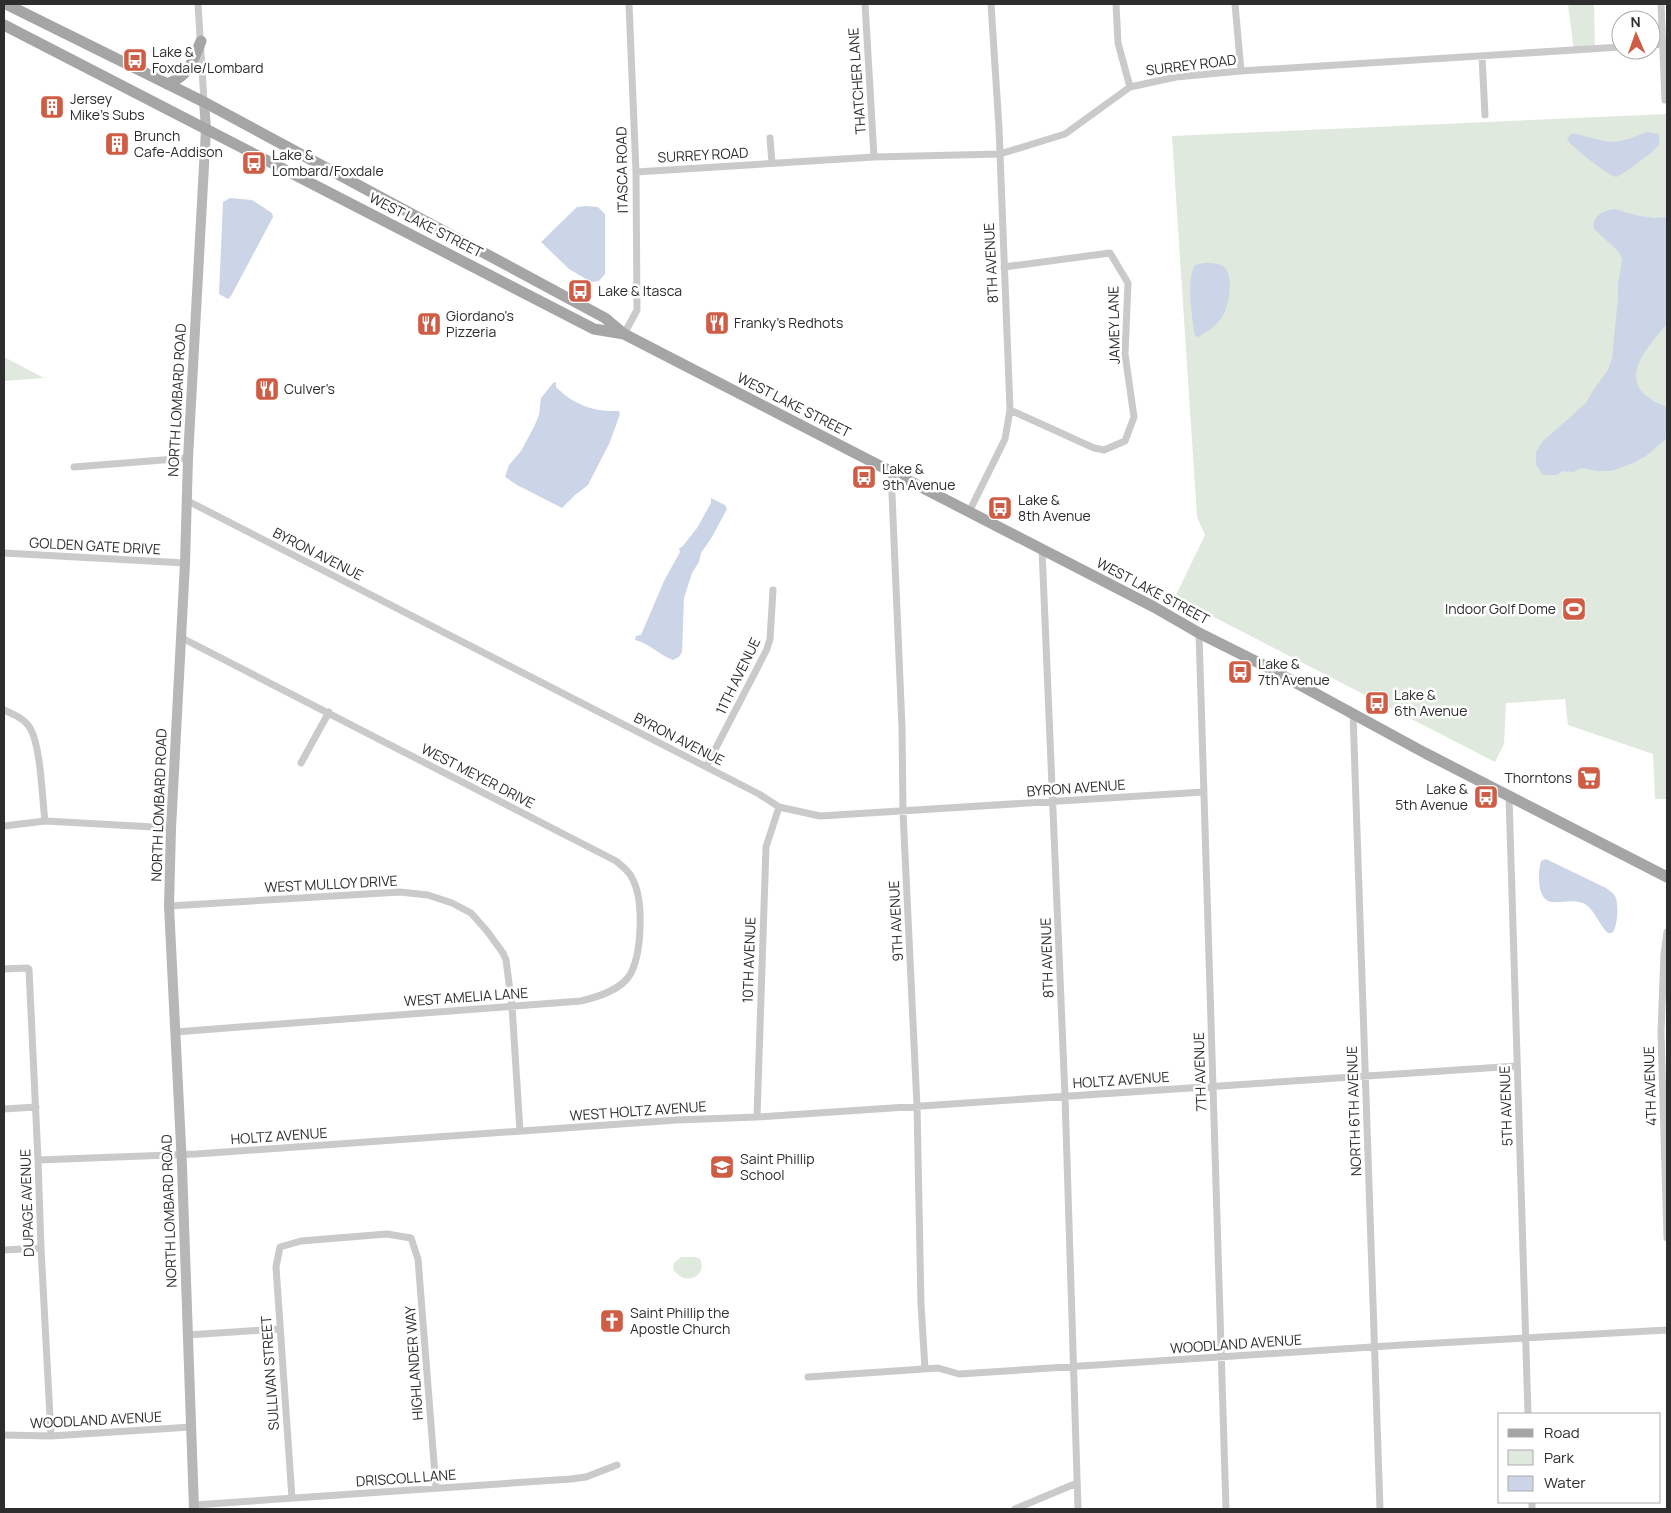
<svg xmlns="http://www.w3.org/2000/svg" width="1671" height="1513" font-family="Manrope,sans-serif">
<rect width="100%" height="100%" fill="#fff"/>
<path fill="#e0e9dd" d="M 1568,4 L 1594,4 L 1595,51 L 1574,53 Z
M 1667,114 L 1667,799 L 1655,799 L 1653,754 L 1568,725 L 1565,699 L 1506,703 L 1504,744 L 1495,762 L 1175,597 L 1205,535 L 1197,517 L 1172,136 Z
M 4,357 L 44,378 L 4,381 Z
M 681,1257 L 695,1257 L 700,1259 C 708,1277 684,1287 673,1269 L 674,1263 Z"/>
<path fill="#cbd5e7" d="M 1646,132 L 1658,134 C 1660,139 1660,142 1658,146 C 1654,151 1623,175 1616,177 C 1608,175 1570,146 1567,139 L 1571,134 L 1576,134 C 1609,142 1613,147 1646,132 Z
M 230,198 L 252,200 L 272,213 L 273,217 L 231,296 L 228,299 L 219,294 L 223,202 Z
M 586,206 L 598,207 L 605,214 L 605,274 L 599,281 L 591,282 L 569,269 L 541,242 L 577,207 Z
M 1615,209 L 1639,216 L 1654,218 L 1667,217 L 1667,324 C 1641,354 1613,387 1667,407 L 1667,438 L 1646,456 L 1633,463 L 1611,471 L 1597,471 L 1581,468 L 1573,472 L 1563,471 L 1557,475 L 1546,475 L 1542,474 L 1536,465 L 1536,452 L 1542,442 L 1586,403 L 1594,389 L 1608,370 L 1612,359 L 1618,299 L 1618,285 L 1622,260 L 1619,252 L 1594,229 C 1592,216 1603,210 1615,209 Z
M 1204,263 C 1211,263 1217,263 1223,266 C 1235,274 1229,307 1222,317 C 1216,326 1207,332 1198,337 L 1195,336 C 1192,318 1186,280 1195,265 Z
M 556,382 L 556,387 C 574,405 594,412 619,411 L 620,414 L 610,442 L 588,485 L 575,495 L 562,508 L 517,485 L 505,477 L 509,465 L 521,451 L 534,427 L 539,415 L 541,398 L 553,383 Z
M 711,498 L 725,505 L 727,509 L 712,537 L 701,553 L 699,562 L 692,573 L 684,598 L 682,652 L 679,657 L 673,660 C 659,655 649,643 635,640 L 636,636 L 641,635 L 664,581 L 680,552 L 679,548 L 682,547 L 697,528 L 711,503 Z
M 1546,859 L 1606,888 C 1609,890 1613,893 1615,896 C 1619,904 1618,927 1612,933 L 1608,933 C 1599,925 1594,908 1583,903 C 1572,899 1562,903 1552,902 C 1536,900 1538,872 1541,861 Z"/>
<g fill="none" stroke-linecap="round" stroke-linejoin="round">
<path stroke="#cacaca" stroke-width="7" d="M 198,4 L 204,102
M 865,4 L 874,157
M 1116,4 L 1118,43 L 1130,87
M 1235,4 L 1241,71
M 1661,4 L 1665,100
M 1651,45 L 1663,44
M 1482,56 L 1485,115
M 770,138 L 772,163
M 636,172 L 874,157 L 1000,154 L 1065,134 L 1130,87 L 1176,77 L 1241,71 L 1621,47
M 1004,267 L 1110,253 L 1128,283 L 1125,354 L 1134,417 L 1125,441 L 1104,450 L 1094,448 L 1010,410
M 624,334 L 637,310 L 636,172 L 629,4
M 74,467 L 188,458
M 891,471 L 902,727 L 903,812 L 917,1106 L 921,1304 L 925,1369
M 186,500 L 759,794 L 779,807 L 820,816 L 1204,792
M 969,512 L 1005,439 L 1010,410 L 999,128 L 991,4
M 1042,549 L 1065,1096 L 1078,1509
M 4,553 L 185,563
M 1199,633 L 1226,1509
M 4,710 C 13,714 25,719 30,728 C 41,746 42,798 45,821
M 1353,713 L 1380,1509
M 301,763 L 329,712
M 706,767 L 767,649 L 770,639 L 773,590
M 1509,796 L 1528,1414
M 4,826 L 45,821 L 171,828
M 169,906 L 400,892 L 428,895 L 452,903 L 471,913 L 487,931 L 503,953 L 506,960 L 512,1006 L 520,1131
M 1667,932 L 1664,954 L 1661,1032 L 1667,1238
M 4,969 L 27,968 L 29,969 L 38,1160 L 41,1248 L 51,1436
M 175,1032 L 581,1001 C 598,997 622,990 631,973 C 642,951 644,899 632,878 C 629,871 622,866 616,861 L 180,637
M 4,1109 L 36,1107
M 757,1117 L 766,847 L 779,807
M 38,1160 L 196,1154 L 677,1120 L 757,1117 L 1517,1066
M 4,1250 L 41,1248
M 187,1335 L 279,1329
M 808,1377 L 938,1368 L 959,1374 L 1402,1345 L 1667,1330
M 4,1435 L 51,1436 L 191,1427
M 292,1498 L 276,1267 L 280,1247 L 301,1241 L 387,1234 L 411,1238 L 418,1259 L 436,1488
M 1532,1502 L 1532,1509
M 194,1505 L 571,1479 L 586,1477 L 617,1465
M 1015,1509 L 1077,1483"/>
<path stroke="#b7b7b7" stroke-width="10" d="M 194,1509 L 182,1166 L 169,906 L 171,828 L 185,563 L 188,458 L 206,129 L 204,102"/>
<path stroke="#a5a5a5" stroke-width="11" d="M 6,4 L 204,102 L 605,318 L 624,334 L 1154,607 L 1199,633 L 1263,665 L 1425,753 L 1667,877
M 4,25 L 594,329 L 624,334
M 167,84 C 189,76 193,61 201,41"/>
</g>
<defs>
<symbol id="bus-square" viewBox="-11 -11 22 22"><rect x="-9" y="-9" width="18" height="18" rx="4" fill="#cf5c45" stroke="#fff"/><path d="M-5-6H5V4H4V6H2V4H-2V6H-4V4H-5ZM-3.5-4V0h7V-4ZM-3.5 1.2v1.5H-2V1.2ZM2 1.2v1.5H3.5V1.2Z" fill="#fff"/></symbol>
<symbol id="building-square" viewBox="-11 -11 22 22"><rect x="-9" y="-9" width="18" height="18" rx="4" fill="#cf5c45" stroke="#fff"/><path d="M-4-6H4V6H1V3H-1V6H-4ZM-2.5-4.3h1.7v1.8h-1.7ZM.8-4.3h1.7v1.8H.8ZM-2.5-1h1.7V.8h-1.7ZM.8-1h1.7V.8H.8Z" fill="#fff"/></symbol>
<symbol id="restaurant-square" viewBox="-11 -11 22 22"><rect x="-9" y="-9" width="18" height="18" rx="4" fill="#cf5c45" stroke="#fff"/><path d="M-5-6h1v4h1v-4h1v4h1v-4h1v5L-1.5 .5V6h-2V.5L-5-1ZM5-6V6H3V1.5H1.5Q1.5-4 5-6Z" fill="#fff"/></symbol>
<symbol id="stadium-square" viewBox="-11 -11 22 22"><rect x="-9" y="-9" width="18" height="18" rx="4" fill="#cf5c45" stroke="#fff"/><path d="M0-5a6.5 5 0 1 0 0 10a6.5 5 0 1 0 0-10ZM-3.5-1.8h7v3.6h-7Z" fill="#fff"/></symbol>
<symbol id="supermarket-square" viewBox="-11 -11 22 22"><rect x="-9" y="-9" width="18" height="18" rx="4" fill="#cf5c45" stroke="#fff"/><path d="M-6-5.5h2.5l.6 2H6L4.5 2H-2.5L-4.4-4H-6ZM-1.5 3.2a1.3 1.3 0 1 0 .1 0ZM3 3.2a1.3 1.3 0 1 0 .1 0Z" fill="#fff"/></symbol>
<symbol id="school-square" viewBox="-11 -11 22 22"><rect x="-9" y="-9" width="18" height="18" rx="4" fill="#cf5c45" stroke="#fff"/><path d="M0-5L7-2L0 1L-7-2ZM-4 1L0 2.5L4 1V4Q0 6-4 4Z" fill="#fff"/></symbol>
<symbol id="church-square" viewBox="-11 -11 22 22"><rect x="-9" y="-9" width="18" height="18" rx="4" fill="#cf5c45" stroke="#fff"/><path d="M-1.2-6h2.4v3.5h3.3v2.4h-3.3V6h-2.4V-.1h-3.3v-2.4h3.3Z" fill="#fff"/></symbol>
</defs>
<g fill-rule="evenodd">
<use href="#bus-square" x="121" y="46" width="28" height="28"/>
<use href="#building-square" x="38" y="93" width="28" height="28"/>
<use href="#building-square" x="103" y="130" width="28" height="28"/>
<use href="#bus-square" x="240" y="149" width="28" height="28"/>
<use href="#bus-square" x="566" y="277" width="28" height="28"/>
<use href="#restaurant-square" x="703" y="309" width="28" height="28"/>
<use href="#restaurant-square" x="415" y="310" width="28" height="28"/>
<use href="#restaurant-square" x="253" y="375" width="28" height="28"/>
<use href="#bus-square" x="850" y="463" width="28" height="28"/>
<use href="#bus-square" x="986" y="494" width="28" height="28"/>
<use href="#stadium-square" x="1560" y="595" width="28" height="28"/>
<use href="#bus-square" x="1226" y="658" width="28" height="28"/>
<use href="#bus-square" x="1363" y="689" width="28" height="28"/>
<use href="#supermarket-square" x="1575" y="764" width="28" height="28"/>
<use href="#bus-square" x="1472" y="783" width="28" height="28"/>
<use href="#school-square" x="708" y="1153" width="28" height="28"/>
<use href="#church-square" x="598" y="1307" width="28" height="28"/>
</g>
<g text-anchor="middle" stroke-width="5" stroke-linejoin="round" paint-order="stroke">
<g font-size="14" fill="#2d2d2d" stroke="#fff" text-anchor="start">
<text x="152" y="57">Lake &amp;<tspan x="152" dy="16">Foxdale/Lombard</tspan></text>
<text x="70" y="104">Jersey<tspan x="70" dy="16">Mike's Subs</tspan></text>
<text x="134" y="141">Brunch<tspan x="134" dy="16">Cafe-Addison</tspan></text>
<text x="272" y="160">Lake &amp;<tspan x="272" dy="16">Lombard/Foxdale</tspan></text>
<text x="598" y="296">Lake &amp; Itasca</text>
<text x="446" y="321">Giordano's<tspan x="446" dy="16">Pizzeria</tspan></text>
<text x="734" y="328">Franky's Redhots</text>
<text x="284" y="394">Culver's</text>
<text x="882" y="474">Lake &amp;<tspan x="882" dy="16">9th Avenue</tspan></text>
<text x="1018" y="505">Lake &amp;<tspan x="1018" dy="16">8th Avenue</tspan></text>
<text x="1556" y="614" text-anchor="end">Indoor Golf Dome</text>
<text x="1258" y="669">Lake &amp;<tspan x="1258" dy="16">7th Avenue</tspan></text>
<text x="1394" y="700">Lake &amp;<tspan x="1394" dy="16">6th Avenue</tspan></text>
<text x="1572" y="783" text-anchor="end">Thorntons</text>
<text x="1468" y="794" text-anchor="end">Lake &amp;<tspan x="1468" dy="16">5th Avenue</tspan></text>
<text x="740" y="1164">Saint Phillip<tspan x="740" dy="16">School</tspan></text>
<text x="630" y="1318">Saint Phillip the<tspan x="630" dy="16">Apostle Church</tspan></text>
</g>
<g font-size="14" fill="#2d2d2d" stroke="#fff">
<text transform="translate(1191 65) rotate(-7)" y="5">SURREY ROAD</text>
<text transform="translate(857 81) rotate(-94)" y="5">THATCHER LANE</text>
<text transform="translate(703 155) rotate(-3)" y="5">SURREY ROAD</text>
<text transform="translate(622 170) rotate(-91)" y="5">ITASCA ROAD</text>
<text transform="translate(426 225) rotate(27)" y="5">WEST LAKE STREET</text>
<text transform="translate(991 263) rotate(-93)" y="5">8TH AVENUE</text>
<text transform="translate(1114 325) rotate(-91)" y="5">JAMEY LANE</text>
<text transform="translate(177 400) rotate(-87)" y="5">NORTH LOMBARD ROAD</text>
<text transform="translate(794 405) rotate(27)" y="5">WEST LAKE STREET</text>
<text transform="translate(95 546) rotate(3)" y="5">GOLDEN GATE DRIVE</text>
<text transform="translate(318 554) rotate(27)" y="5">BYRON AVENUE</text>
<text transform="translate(1153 591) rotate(28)" y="5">WEST LAKE STREET</text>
<text transform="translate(738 676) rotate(-64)" y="5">11TH AVENUE</text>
<text transform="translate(679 739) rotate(27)" y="5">BYRON AVENUE</text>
<text transform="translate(478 776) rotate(27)" y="5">WEST MEYER DRIVE</text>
<text transform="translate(1076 788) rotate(-4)" y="5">BYRON AVENUE</text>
<text transform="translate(159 805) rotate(-88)" y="5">NORTH LOMBARD ROAD</text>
<text transform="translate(331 884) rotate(-3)" y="5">WEST MULLOY DRIVE</text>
<text transform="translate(896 921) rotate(-93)" y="5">9TH AVENUE</text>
<text transform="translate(1047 958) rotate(-92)" y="5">8TH AVENUE</text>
<text transform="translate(749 960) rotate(-88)" y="5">10TH AVENUE</text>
<text transform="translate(466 997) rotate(-4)" y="5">WEST AMELIA LANE</text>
<text transform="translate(1200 1072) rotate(-92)" y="5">7TH AVENUE</text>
<text transform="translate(1121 1080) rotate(-4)" y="5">HOLTZ AVENUE</text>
<text transform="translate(1650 1086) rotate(-92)" y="5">4TH AVENUE</text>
<text transform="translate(1506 1106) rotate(-92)" y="5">5TH AVENUE</text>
<text transform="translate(638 1111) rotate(-4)" y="5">WEST HOLTZ AVENUE</text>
<text transform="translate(1354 1111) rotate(-92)" y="5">NORTH 6TH AVENUE</text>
<text transform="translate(279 1136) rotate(-4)" y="5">HOLTZ AVENUE</text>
<text transform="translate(27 1203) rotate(-92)" y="5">DUPAGE AVENUE</text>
<text transform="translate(169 1211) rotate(-92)" y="5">NORTH LOMBARD ROAD</text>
<text transform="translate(1236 1344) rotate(-4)" y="5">WOODLAND AVENUE</text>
<text transform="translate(414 1363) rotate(-94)" y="5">HIGHLANDER WAY</text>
<text transform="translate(270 1373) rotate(-94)" y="5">SULLIVAN STREET</text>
<text transform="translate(96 1420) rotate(-3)" y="5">WOODLAND AVENUE</text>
<text transform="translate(406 1478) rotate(-4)" y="5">DRISCOLL LANE</text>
</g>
</g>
<rect width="1671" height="1513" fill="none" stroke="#2d2d2d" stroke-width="10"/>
<rect x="1498" y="1413" width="162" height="90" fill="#ffffff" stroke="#ababab"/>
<rect x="1508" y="1429" width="25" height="8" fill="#a5a5a5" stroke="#ababab"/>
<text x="1544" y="1438" font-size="15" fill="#2d2d2d">Road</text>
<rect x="1508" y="1450" width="25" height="15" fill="#e0e9dd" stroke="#ababab"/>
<text x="1544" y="1463" font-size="15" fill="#2d2d2d">Park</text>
<rect x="1508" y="1476" width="25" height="15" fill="#cbd5e7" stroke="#ababab"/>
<text x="1544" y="1488" font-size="15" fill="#2d2d2d">Water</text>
<g transform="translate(1636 35) rotate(358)"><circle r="24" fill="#ffffff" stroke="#ababab"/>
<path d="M0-4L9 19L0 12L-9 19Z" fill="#cf5c45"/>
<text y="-8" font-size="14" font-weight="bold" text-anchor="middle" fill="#2d2d2d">N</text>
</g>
</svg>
